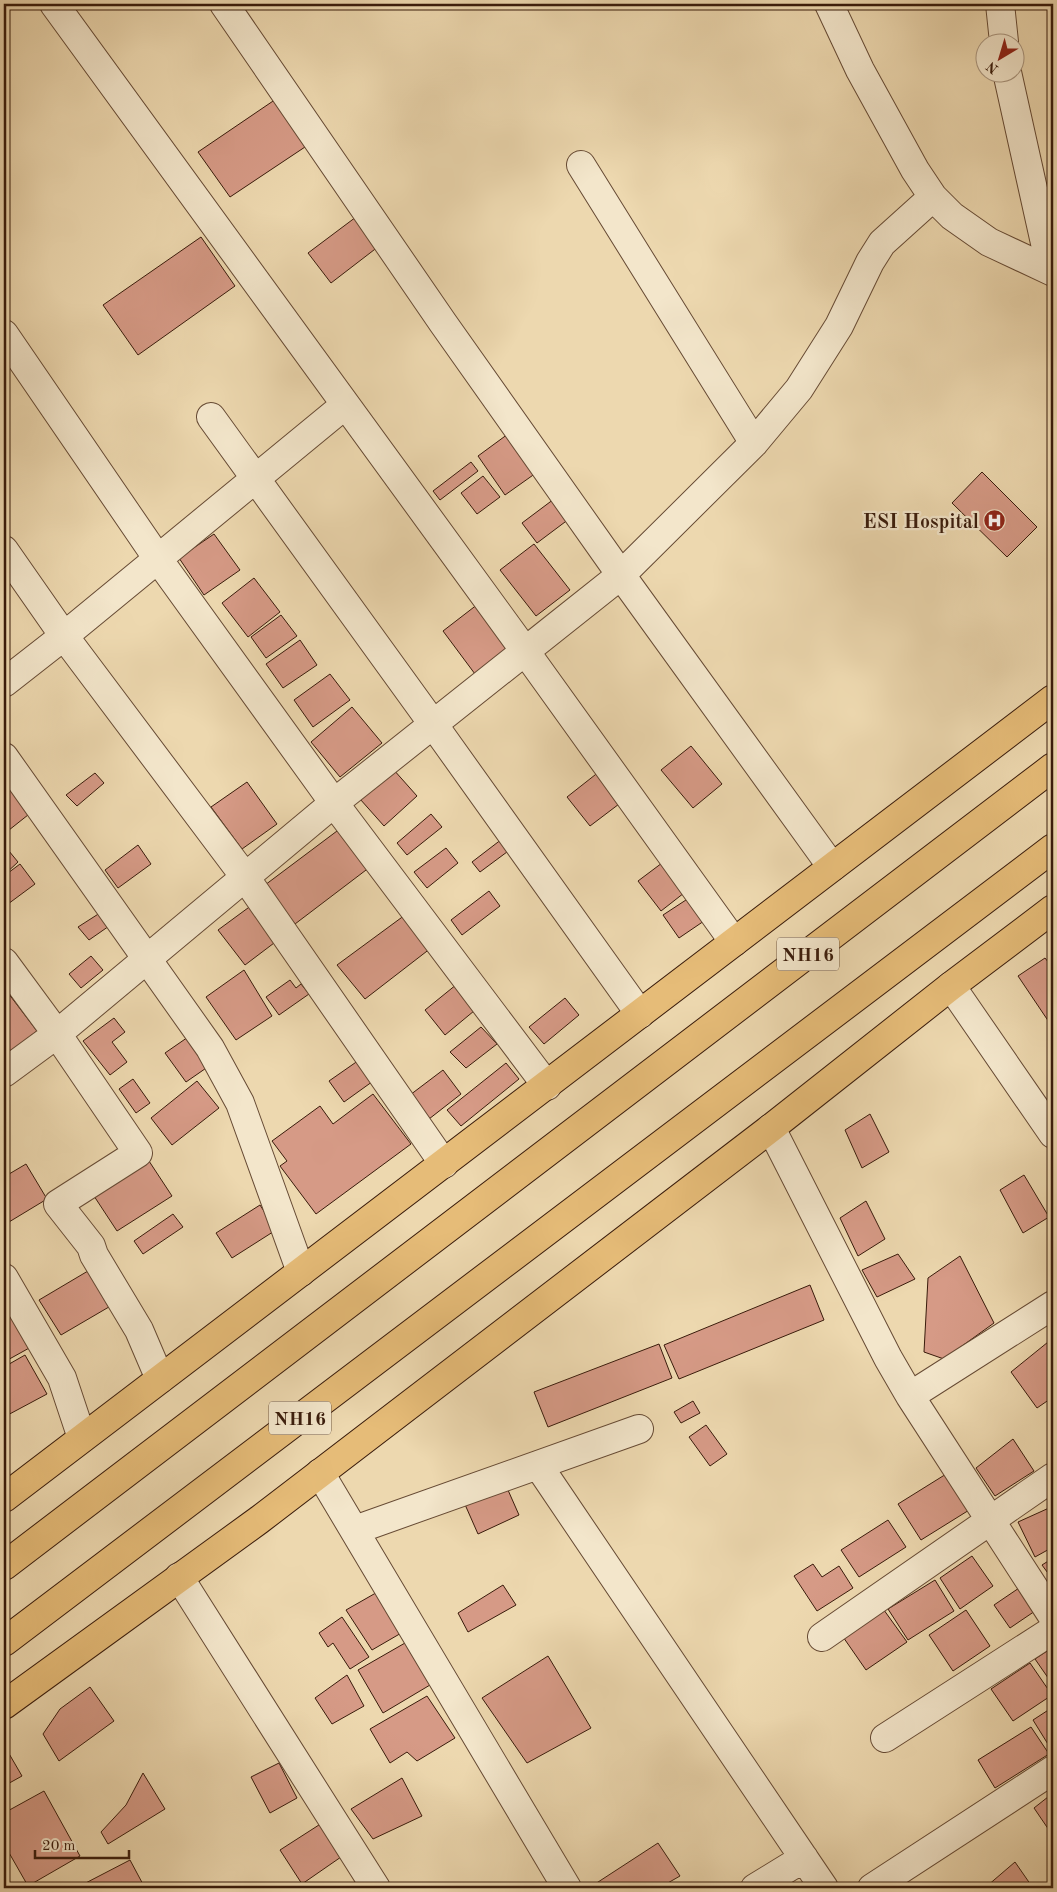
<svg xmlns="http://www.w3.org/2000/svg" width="1057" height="1892" font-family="'Old Standard TT',serif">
<rect width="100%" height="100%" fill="#edd8af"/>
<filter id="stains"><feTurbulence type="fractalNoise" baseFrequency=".004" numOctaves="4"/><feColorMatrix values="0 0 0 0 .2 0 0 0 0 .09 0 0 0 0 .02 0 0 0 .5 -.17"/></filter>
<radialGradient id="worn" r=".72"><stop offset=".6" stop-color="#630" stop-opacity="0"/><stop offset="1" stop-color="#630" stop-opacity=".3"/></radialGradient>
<path fill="#d69a86" stroke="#391b0b" d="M 279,97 L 311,143 L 230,197 L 198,152 Z
M 360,214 L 383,243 L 331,283 L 308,253 Z
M 201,237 L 235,286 L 138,355 L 103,305 Z
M 508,434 L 536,473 L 505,495 L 478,456 Z
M 471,462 L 478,471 L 440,500 L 433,491 Z
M 982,472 L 1037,527 L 1007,557 L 952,503 Z
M 483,476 L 500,497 L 477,514 L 461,493 Z
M 554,499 L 569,519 L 537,543 L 522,523 Z
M 214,534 L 240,570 L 204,595 L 179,558 Z
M 534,544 L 570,590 L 536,616 L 500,570 Z
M 254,578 L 280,612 L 248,637 L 222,603 Z
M 478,604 L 511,647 L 475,674 L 443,631 Z
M 281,615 L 297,636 L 266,658 L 251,637 Z
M 300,640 L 317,665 L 283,688 L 266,664 Z
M 330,674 L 350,700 L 313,727 L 294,700 Z
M 352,707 L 382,743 L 340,777 L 311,742 Z
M 691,746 L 722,784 L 693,808 L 661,770 Z
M 393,769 L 417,796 L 384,826 L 360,799 Z
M 600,771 L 623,801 L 590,826 L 567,797 Z
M 95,773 L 104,783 L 77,806 L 66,795 Z
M 247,782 L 277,824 L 242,849 L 211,807 Z
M 10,783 L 33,811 L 4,834 L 4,788 Z
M 431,814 L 442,827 L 407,855 L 397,843 Z
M 341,828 L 370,867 L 295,924 L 265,885 Z
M 502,839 L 511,849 L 480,872 L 472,862 Z
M 4,845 L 18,862 L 4,875 Z
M 138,845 L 151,864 L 118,888 L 105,870 Z
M 446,848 L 458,863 L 427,888 L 414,872 Z
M 662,863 L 684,893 L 661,911 L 638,881 Z
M 20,864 L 35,884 L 8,904 L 4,898 L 4,876 Z
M 489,891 L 500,906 L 462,935 L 451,920 Z
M 689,898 L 704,921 L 679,938 L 663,915 Z
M 252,905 L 278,940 L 245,965 L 218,930 Z
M 103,911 L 112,924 L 89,940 L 78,927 Z
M 405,915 L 431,948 L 365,999 L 337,965 Z
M 91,956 L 103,970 L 81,988 L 69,974 Z
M 1045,958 L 1053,968 L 1053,1028 L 1018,976 Z
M 244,970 L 272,1016 L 236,1040 L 206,997 Z
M 290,980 L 296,988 L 301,984 L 309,994 L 279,1015 L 266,997 Z
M 462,980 L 480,1006 L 445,1035 L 425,1010 Z
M 5,989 L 37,1031 L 7,1054 L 4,1051 Z
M 565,998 L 579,1015 L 544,1044 L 529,1027 Z
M 114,1018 L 125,1032 L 112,1042 L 127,1062 L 110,1075 L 83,1041 Z
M 481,1027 L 497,1044 L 466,1068 L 450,1052 Z
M 191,1035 L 212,1064 L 186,1082 L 165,1053 Z
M 362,1058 L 376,1079 L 344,1102 L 329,1081 Z
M 506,1063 L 519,1079 L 461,1126 L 447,1110 Z
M 443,1070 L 461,1094 L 429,1119 L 410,1095 Z
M 133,1079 L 150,1103 L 136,1113 L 119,1089 Z
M 197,1081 L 219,1108 L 172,1145 L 151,1118 Z
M 373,1094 L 411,1144 L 316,1214 L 280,1166 L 287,1161 L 272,1141 L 320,1106 L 333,1124 Z
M 870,1114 L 889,1152 L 862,1168 L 845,1130 Z
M 147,1158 L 172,1196 L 117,1231 L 92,1193 Z
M 26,1164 L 47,1199 L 4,1225 L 4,1177 Z
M 1024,1175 L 1049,1217 L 1023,1233 L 1000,1190 Z
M 866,1201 L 885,1239 L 858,1256 L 840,1218 Z
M 260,1205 L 276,1230 L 232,1258 L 216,1233 Z
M 173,1214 L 183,1227 L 143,1254 L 134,1241 Z
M 898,1254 L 915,1279 L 877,1297 L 862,1270 Z
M 960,1256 L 994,1323 L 944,1359 L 924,1352 L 928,1278 Z
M 93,1268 L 114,1304 L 61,1335 L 39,1300 Z
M 810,1285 L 824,1320 L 679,1379 L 664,1345 Z
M 9,1309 L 31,1347 L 4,1362 L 4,1312 Z
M 1053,1338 L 1053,1397 L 1037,1408 L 1011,1372 Z
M 659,1344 L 672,1378 L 548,1427 L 534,1392 Z
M 25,1355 L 47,1394 L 4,1417 L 4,1367 Z
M 693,1401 L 700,1413 L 681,1423 L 674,1412 Z
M 706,1425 L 727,1454 L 710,1466 L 689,1437 Z
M 1013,1439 L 1034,1471 L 995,1496 L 976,1468 Z
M 951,1471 L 974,1507 L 921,1540 L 898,1504 Z
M 504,1481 L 519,1515 L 478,1534 L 463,1500 Z
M 1049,1508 L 1053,1517 L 1053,1547 L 1035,1557 L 1018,1522 Z
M 888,1520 L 906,1547 L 859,1577 L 841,1550 Z
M 972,1556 L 993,1586 L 960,1609 L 940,1578 Z
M 1053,1558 L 1053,1580 L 1042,1565 Z
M 813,1564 L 822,1577 L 839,1566 L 853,1588 L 817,1611 L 794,1576 Z
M 935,1580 L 954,1611 L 908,1640 L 888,1609 Z
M 503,1585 L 516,1605 L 468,1632 L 458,1613 Z
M 1022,1586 L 1038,1609 L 1010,1628 L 994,1605 Z
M 381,1590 L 403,1632 L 372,1650 L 346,1610 Z
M 881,1606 L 907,1642 L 866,1670 L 841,1634 Z
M 966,1610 L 990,1646 L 953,1671 L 929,1635 Z
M 342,1617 L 369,1657 L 350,1669 L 333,1643 L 328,1647 L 319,1633 Z
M 405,1643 L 430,1685 L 383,1713 L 358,1670 Z
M 1053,1647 L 1053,1685 L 1035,1659 Z
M 548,1656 L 591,1728 L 527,1763 L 482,1698 Z
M 1030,1663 L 1052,1695 L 1013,1721 L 991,1689 Z
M 347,1675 L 364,1706 L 332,1724 L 315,1698 Z
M 90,1687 L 114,1721 L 59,1761 L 43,1734 L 60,1709 Z
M 427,1696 L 455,1738 L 417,1761 L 407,1752 L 390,1763 L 370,1729 Z
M 1053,1707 L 1053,1748 L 1051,1749 L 1033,1720 Z
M 1031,1727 L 1049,1754 L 995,1788 L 978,1760 Z
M 4,1745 L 22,1776 L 4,1786 Z
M 279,1763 L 297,1798 L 270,1813 L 251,1777 Z
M 143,1773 L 165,1809 L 108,1844 L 101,1832 L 126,1805 Z
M 402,1778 L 422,1816 L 373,1839 L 351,1809 Z
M 44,1791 L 80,1856 L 28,1886 L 4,1844 L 4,1813 Z
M 1053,1793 L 1053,1831 L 1051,1833 L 1034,1808 Z
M 322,1823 L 341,1857 L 302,1884 L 280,1850 Z
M 658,1843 L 680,1876 L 659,1888 L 598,1888 L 595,1884 Z
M 130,1860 L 145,1888 L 76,1888 Z
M 1015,1862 L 1033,1888 L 989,1888 L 987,1886 Z"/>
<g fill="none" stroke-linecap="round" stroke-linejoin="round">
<defs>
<path id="minor" d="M 54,4 L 525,651 L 734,942
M 224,4 L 443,323 L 621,575 L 832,867
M 829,4 L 860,70 L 915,170 L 933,197 L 952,216 L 989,242 L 1053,272
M 1000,4 L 1004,42
M 1007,72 L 1051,270
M 581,165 L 754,443
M 4,334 L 158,559 L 334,803 L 547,1086
M 211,417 L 433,724 L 640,1014
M 4,550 L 64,636 L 245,877 L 444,1164
M 4,683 L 64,636 L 345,405
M 4,757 L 210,1048 L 240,1103 L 301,1272
M 4,962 L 57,1034 L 138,1153 L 58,1204 L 91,1246 L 94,1255 L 139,1330 L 160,1379
M 951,986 L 1053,1134
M 4,1073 L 57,1034 L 334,803 L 621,575 L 754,443 L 799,389 L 839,326 L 870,262 L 882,243 L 933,197
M 771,1128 L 888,1358 L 910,1396 L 1053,1617
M 4,1278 L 62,1378 L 82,1438
M 910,1396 L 1053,1305
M 538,1465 L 824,1888
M 320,1473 L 567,1888
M 355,1530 L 639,1429
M 179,1577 L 376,1888
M 822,1637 L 1053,1477
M 885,1738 L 1053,1630
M 755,1888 L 804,1858
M 872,1888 L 1053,1770"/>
<path id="major" d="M 4,1498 L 1053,699
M 4,1705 L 259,1520 L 771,1128 L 951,986 L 1053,909"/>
<path id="highway" d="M 4,1566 L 1053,767
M 4,1642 L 1053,848"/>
</defs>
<use href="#minor" stroke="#664a34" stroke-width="30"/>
<use href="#major" stroke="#391b0b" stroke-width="30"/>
<use href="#highway" stroke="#391b0b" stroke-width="30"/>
<use href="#minor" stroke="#f3e6cb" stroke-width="28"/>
<use href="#major" stroke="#e6bc78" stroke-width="28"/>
<use href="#highway" stroke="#e6bc78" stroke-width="28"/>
</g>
<defs>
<symbol id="hospital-disc" viewBox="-11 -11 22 22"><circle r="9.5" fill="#8f2418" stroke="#f3e6cb"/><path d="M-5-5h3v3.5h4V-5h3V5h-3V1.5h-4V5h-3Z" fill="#fff"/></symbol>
</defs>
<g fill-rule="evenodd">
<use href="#hospital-disc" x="982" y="508" width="25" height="25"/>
</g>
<g text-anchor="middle" stroke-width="4.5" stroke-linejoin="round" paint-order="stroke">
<g fill="#f3e6cb" stroke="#715845" stroke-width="1">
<rect x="777" y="937.5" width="62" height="33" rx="4"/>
<rect x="269" y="1401.5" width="62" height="33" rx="4"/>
</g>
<g font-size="19" font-weight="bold" fill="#391b0b">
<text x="808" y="961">NH16</text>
<text x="300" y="1425">NH16</text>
</g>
<g font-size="20" font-weight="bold" fill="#391b0b" stroke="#f3e6cb" text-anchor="end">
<text x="979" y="528">ESI Hospital</text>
</g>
</g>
<rect width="1057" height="1892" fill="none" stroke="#edd8af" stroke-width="20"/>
<rect x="5" y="5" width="1047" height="1882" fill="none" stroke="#391b0b" stroke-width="2.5"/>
<rect x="10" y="10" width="1037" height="1872" fill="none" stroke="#391b0b"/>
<g transform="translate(1000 58) rotate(218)"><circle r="24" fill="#f3e6cb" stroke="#a9957e"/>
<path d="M0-4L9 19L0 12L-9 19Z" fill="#8f2418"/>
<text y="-8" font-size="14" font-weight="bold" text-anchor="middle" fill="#391b0b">N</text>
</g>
<path d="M35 1850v8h94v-8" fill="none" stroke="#391b0b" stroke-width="2.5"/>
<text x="42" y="1850" font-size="15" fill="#391b0b" stroke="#f3e6cb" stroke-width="4" paint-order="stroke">20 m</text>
<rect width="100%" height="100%" filter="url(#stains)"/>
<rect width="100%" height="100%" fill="url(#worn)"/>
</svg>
